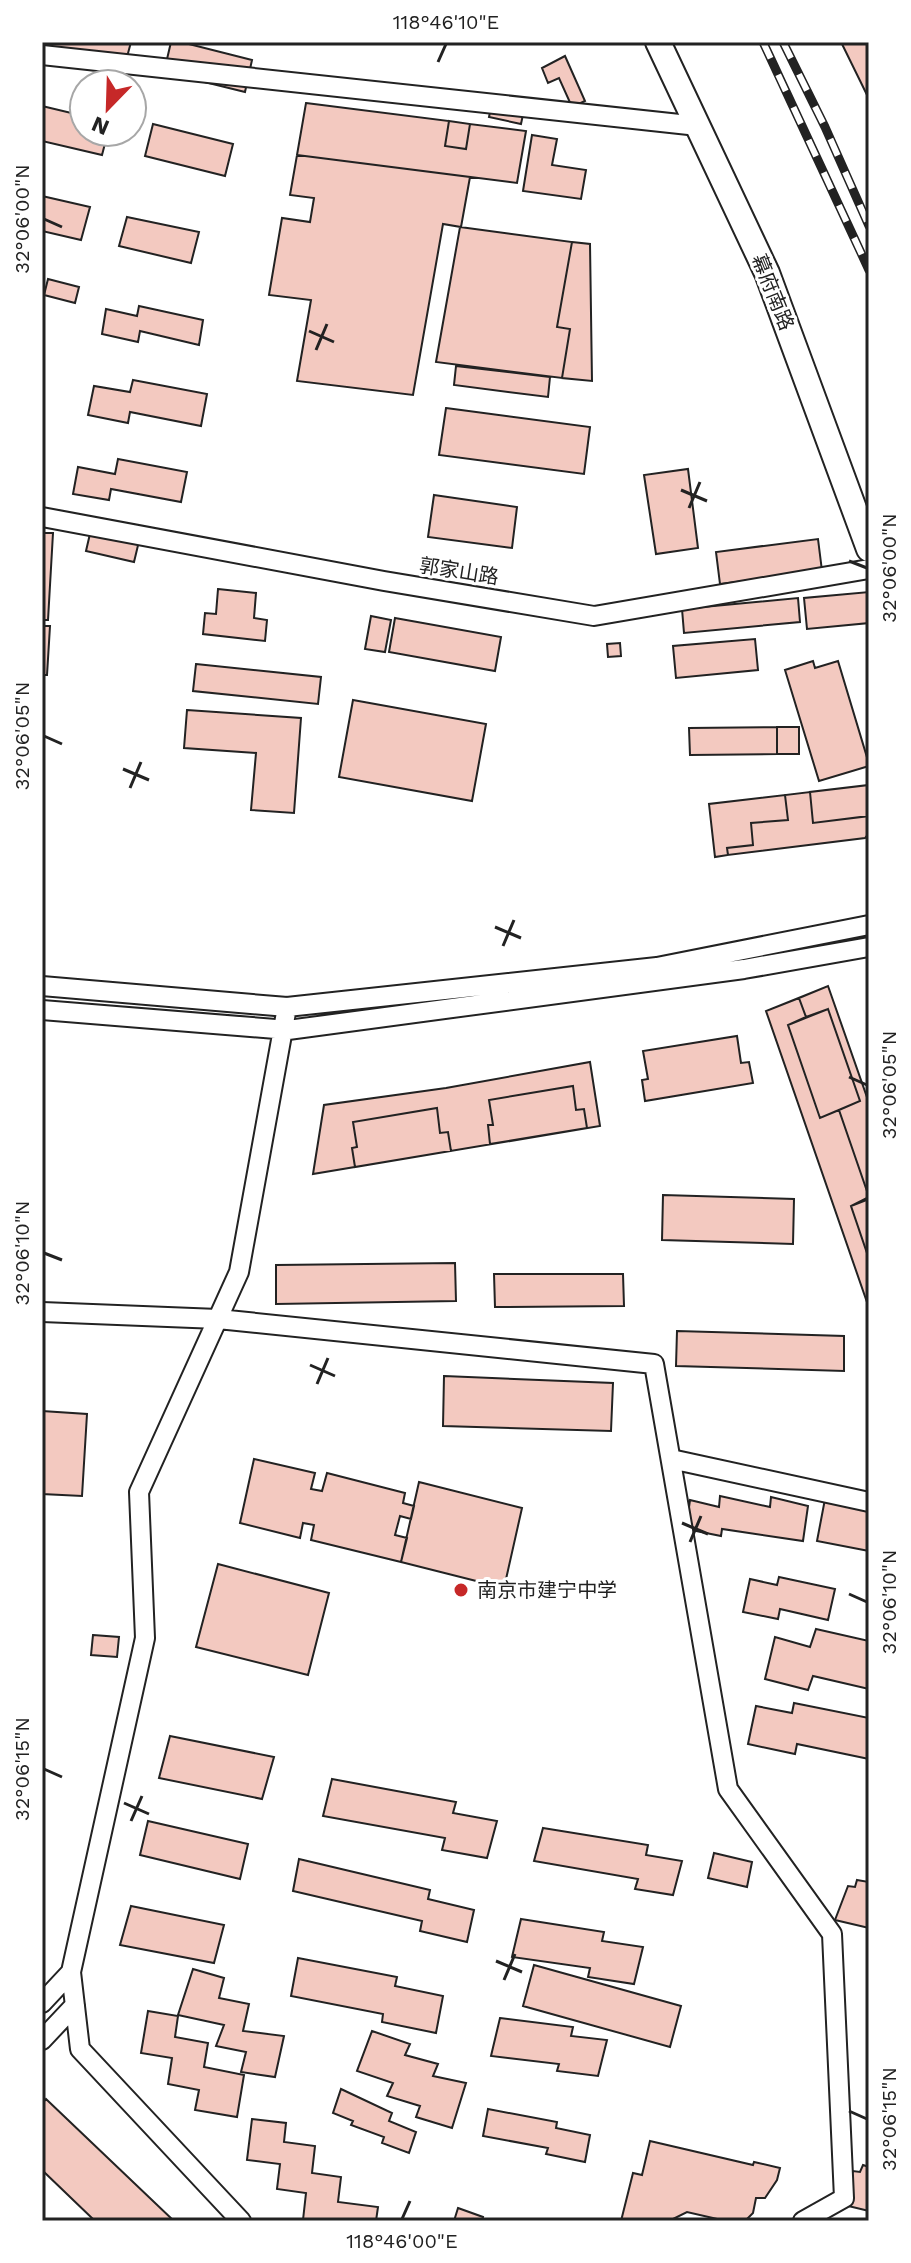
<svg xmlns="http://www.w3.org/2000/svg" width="911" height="2263" font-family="'Work Sans','Noto Sans SC',sans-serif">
<rect width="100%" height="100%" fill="#fff"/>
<path fill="#f3c9c0" stroke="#222" stroke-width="2" d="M 42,42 L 131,42 L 123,72 L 42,54 Z
M 171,42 L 181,42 L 252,60 L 245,92 L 164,72 Z
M 841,42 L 869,42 L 869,99 Z
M 565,56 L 585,101 L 572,107 L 559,78 L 548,83 L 542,68 Z
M 493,98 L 525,105 L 521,124 L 489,117 Z
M 306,103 L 449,121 L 445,146 L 466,149 L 470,124 L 526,131 L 517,183 L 297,155 Z
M 42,106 L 84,116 L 84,132 L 108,132 L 102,155 L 42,141 Z
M 449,121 L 470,124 L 466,149 L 445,146 Z
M 153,124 L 233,144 L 225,176 L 145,156 Z
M 532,135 L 557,139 L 552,165 L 586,170 L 581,199 L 523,191 Z
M 297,155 L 470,177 L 461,227 L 443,224 L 413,395 L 297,381 L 311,300 L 269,295 L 282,218 L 310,222 L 314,198 L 290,195 Z
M 42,196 L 90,207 L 81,240 L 42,231 Z
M 127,217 L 199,232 L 191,263 L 119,246 Z
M 460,227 L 572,242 L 557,327 L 570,329 L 562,378 L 436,362 Z
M 572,242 L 590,244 L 592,381 L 562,378 L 570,329 L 557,327 Z
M 48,279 L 79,287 L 75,303 L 44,295 Z
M 139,306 L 203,320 L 199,345 L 140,331 L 138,342 L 102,334 L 106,309 L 137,316 Z
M 456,366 L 550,377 L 548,397 L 454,385 Z
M 133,380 L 207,394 L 201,426 L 130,412 L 128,423 L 88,415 L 94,386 L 130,392 Z
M 446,408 L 590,427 L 584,474 L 439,455 Z
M 118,459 L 187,472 L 181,502 L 111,489 L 109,500 L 73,494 L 78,467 L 115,474 Z
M 688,469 L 698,548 L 656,554 L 644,475 Z
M 434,495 L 517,507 L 512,548 L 428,537 Z
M 92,525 L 140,537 L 134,562 L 86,551 Z
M 42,533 L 53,533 L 48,620 L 42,620 Z
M 818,539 L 822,571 L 720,584 L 716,552 Z
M 218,589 L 256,593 L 254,618 L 267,620 L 265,641 L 203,634 L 205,613 L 216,614 Z
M 869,592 L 869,623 L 807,629 L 804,598 Z
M 798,598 L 800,622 L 684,633 L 682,609 Z
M 371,616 L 391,620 L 385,652 L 365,649 Z
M 395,618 L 501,637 L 495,671 L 389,652 Z
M 42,626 L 50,626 L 47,675 L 42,675 Z
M 755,639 L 758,670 L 676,678 L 673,646 Z
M 620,643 L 621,656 L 608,657 L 607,644 Z
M 813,661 L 815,668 L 838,661 L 869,764 L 869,766 L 819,781 L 785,670 Z
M 196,664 L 321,677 L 318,704 L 193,691 Z
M 353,700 L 486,724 L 472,801 L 339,777 Z
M 187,710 L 301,718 L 294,813 L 251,810 L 256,753 L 184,748 Z
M 777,727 L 777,754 L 690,755 L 689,728 Z
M 777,727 L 799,727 L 799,754 L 777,754 Z
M 869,785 L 869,816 L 813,823 L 810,792 Z
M 810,792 L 813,823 L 869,816 L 869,833 L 865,838 L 728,855 L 727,848 L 753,845 L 751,823 L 788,820 L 785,795 Z
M 785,795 L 788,820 L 751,823 L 753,845 L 727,848 L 728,855 L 715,857 L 709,804 Z
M 828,986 L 869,1103 L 869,1199 L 851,1206 L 869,1199 L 869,1308 L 766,1011 Z
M 828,986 L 869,1103 L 869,1197 L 839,1110 L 860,1101 L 828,1009 L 806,1017 L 799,998 Z
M 799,998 L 806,1017 L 788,1025 L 820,1118 L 839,1110 L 869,1197 L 851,1206 L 869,1259 L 869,1308 L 766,1011 Z
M 828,1009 L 860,1101 L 820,1118 L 788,1025 Z
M 737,1036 L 741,1063 L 749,1062 L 753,1083 L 645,1101 L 642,1080 L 648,1079 L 643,1051 Z
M 590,1062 L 600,1126 L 313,1174 L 324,1105 L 446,1088 Z
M 573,1086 L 576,1110 L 584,1109 L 587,1128 L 490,1144 L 488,1125 L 493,1125 L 489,1100 Z
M 437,1108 L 440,1133 L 448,1132 L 451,1151 L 355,1167 L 352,1148 L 357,1147 L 353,1122 Z
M 663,1195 L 794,1199 L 793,1244 L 662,1240 Z
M 869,1199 L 869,1259 L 851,1206 Z
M 455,1263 L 456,1301 L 276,1304 L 276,1265 Z
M 494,1274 L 623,1274 L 624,1306 L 495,1307 Z
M 677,1331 L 844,1336 L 844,1371 L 676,1366 Z
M 444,1376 L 613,1383 L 611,1431 L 443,1426 Z
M 42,1411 L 87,1414 L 82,1496 L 42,1494 Z
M 254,1459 L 315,1473 L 311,1489 L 322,1491 L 327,1473 L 405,1493 L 403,1503 L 414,1506 L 411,1519 L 400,1516 L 395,1535 L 407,1538 L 401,1562 L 311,1540 L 314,1525 L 303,1523 L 300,1538 L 240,1523 Z
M 419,1482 L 522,1508 L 504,1588 L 401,1562 Z
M 720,1496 L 770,1507 L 771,1497 L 808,1506 L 803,1541 L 722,1529 L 721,1536 L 686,1529 L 690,1500 L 719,1507 Z
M 825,1499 L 869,1508 L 869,1551 L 817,1541 Z
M 218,1564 L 329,1593 L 308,1675 L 196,1647 Z
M 779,1577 L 835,1589 L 828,1620 L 780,1609 L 778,1619 L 743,1612 L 750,1579 L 777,1585 Z
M 816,1629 L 869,1641 L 869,1689 L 813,1676 L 808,1690 L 765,1679 L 775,1637 L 810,1647 Z
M 93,1635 L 119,1637 L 117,1657 L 91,1655 Z
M 794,1703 L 869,1718 L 869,1759 L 797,1744 L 795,1754 L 748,1744 L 756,1706 L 792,1713 Z
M 170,1736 L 274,1757 L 262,1799 L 159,1778 Z
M 332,1779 L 456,1802 L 453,1813 L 497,1821 L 487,1858 L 442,1850 L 445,1838 L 323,1816 Z
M 148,1821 L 248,1844 L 240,1879 L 140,1855 Z
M 543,1828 L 648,1845 L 646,1855 L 682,1861 L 673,1895 L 635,1889 L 638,1879 L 534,1861 Z
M 714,1853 L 752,1862 L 747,1887 L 708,1878 Z
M 299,1859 L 430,1890 L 428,1899 L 474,1910 L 467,1942 L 420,1931 L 422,1921 L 293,1891 Z
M 857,1880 L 869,1882 L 869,1928 L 835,1920 L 848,1886 L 855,1887 Z
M 131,1906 L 224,1925 L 214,1963 L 120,1945 Z
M 521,1919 L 604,1932 L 602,1941 L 643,1947 L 634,1984 L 588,1977 L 590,1968 L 512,1957 Z
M 298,1958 L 397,1977 L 395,1986 L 443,1996 L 436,2033 L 382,2022 L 383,2014 L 291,1996 Z
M 534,1965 L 681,2006 L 670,2047 L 523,2006 Z
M 193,1969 L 224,1978 L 219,1998 L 249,2004 L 243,2031 L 284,2036 L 275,2077 L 241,2072 L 246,2052 L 216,2046 L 224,2025 L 178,2015 Z
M 148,2011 L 178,2016 L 175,2037 L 208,2043 L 204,2067 L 244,2075 L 237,2117 L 195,2110 L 199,2090 L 168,2084 L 172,2058 L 141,2053 Z
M 500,2018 L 573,2027 L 571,2036 L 607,2040 L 598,2076 L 557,2071 L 559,2064 L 491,2056 Z
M 372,2031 L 410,2044 L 405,2055 L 438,2064 L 433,2076 L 466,2083 L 452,2128 L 416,2117 L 420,2106 L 387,2096 L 393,2083 L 357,2071 Z
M 341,2089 L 392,2113 L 389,2121 L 416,2132 L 409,2153 L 382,2143 L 384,2137 L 351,2125 L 353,2121 L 333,2113 Z
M 46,2099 L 174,2221 L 95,2221 L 42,2170 L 42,2104 Z
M 488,2109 L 557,2122 L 556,2128 L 590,2135 L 585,2162 L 546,2154 L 548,2148 L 483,2136 Z
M 252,2119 L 286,2123 L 284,2142 L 315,2146 L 312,2173 L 341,2177 L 338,2202 L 378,2207 L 376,2221 L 303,2220 L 306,2193 L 277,2189 L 280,2164 L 247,2160 Z
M 650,2141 L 753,2165 L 754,2162 L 780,2168 L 777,2180 L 765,2198 L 756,2198 L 753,2213 L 745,2221 L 726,2221 L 687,2212 L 669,2221 L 621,2221 L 633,2173 L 642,2175 Z
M 863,2165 L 869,2167 L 869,2211 L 840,2204 L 853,2171 L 860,2172 Z
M 458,2208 L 483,2217 L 482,2221 L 454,2221 Z"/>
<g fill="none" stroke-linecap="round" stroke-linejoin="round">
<defs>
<path id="minor" d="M 42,55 L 698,126
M 42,517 L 384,581 L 594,616 L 869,569
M 42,986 L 287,1007 L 657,967 L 869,925
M 42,1010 L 288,1030 L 744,969 L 869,947
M 42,1312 L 218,1319 L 654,1364 L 728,1789 L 832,1934 L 844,2198 L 803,2221
M 671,1459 L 869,1502
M 42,2003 L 71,1972
M 42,2040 L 75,2005
M 241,2221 L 80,2049 L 71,1972 L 145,1638 L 139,1492 L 239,1272 L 287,1007"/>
<path id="tertiary" d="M 658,42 L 767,273 L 869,549"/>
</defs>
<use href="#minor" stroke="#222" stroke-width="22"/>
<use href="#tertiary" stroke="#222" stroke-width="28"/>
<use href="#minor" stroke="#fff" stroke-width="18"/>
<use href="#tertiary" stroke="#fff" stroke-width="24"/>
<defs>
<path id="rail" d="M 763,42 L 869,270
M 783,42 L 825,127 L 869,226"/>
</defs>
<use href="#rail" stroke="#222" stroke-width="9"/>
<use href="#rail" stroke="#fff" stroke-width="6" stroke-dasharray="18" stroke-linecap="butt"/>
</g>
<path fill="none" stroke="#222" stroke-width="3" d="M 438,62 L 446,44M 44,219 L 62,227M 309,331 L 334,342M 316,350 L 327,324M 681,490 L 707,501M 689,508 L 700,482M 849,561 L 867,568M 44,736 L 62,744M 123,769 L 149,780M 130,788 L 141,762M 495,927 L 521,938M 503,946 L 514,920M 849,1077 L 867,1085M 44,1253 L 62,1260M 310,1365 L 335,1376M 317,1384 L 328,1358M 682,1523 L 708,1534M 690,1542 L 701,1516M 849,1594 L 867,1602M 44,1769 L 62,1777M 124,1803 L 149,1814M 131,1821 L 142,1796M 496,1961 L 522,1972M 504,1980 L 515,1954M 849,2111 L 867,2119M 402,2219 L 410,2201"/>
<circle fill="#c62828" stroke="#fff" stroke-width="3" cx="461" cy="1590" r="8"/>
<g text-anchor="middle" stroke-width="6" stroke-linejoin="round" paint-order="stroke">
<g font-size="20" fill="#222" stroke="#fff">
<text transform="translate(773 292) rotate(68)" y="7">幕府南路</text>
<text transform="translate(459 571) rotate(9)" y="7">郭家山路</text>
</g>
<g font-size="20" fill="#222" stroke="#fff" text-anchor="start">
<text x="477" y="1597">南京市建宁中学</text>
</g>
</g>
<rect width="911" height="2263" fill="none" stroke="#ffffff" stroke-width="88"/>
<g transform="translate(108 108) rotate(203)"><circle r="38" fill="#ffffff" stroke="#a7a7a7" stroke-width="2"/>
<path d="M0-6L14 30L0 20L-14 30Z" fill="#c62828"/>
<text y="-12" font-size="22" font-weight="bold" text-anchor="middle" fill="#222222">N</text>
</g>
<rect x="44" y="44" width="823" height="2175" fill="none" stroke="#222" stroke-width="3"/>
<g font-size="20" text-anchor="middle" fill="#222">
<text x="446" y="29">118°46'10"E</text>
<text transform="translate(22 219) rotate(-90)" y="7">32°06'00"N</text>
<text transform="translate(889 568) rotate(-90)" y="7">32°06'00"N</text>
<text transform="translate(22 736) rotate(-90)" y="7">32°06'05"N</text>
<text transform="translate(889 1085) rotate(-90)" y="7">32°06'05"N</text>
<text transform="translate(22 1253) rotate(-90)" y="7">32°06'10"N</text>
<text transform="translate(889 1602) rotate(-90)" y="7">32°06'10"N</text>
<text transform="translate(22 1769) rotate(-90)" y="7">32°06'15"N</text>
<text transform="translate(889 2119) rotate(-90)" y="7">32°06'15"N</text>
<text x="402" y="2248">118°46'00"E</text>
</g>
</svg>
